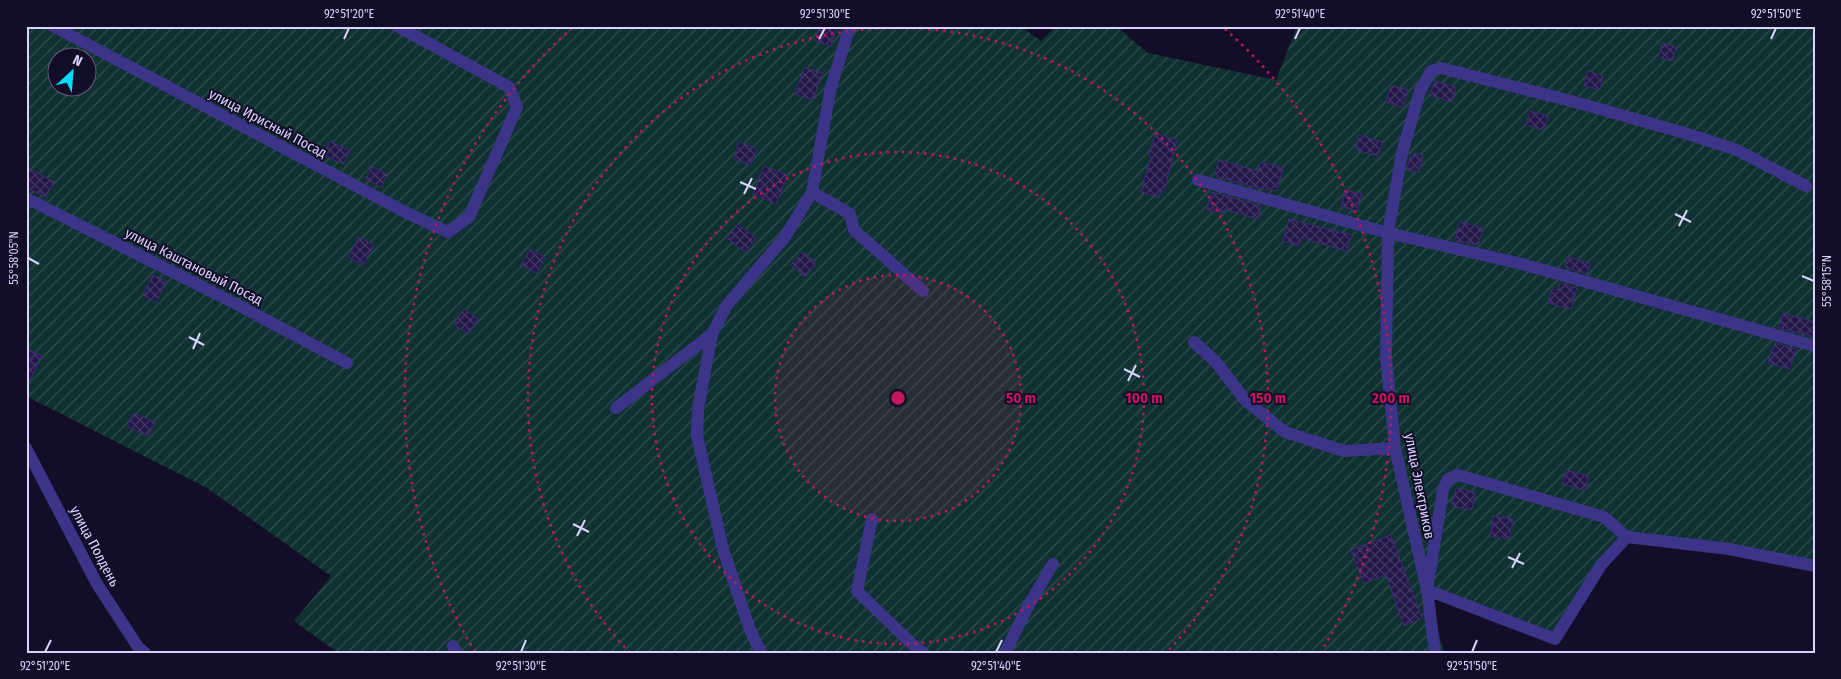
<svg xmlns="http://www.w3.org/2000/svg" width="1841" height="679" font-family="'Fira Sans Condensed',sans-serif">
<defs>
<pattern id="garden-furrows" width="10" height="10" patternUnits="userSpaceOnUse" patternTransform="scale(1.25)"><rect width="10" height="10" fill="#0f3131"/><path d="M-1 1l2-2M0 10L10 0M9 11l2-2" fill="none" stroke="#314e50"/></pattern>
<pattern id="building-cross-hatch" width="8" height="8" patternUnits="userSpaceOnUse" patternTransform="scale(1.25)"><rect width="8" height="8" fill="#241749"/><path d="M0 0l8 8M0 8l8-8" fill="none" stroke="#433864"/></pattern>
</defs>
<rect width="100%" height="100%" fill="#130d27"/>
<path fill="url(#garden-furrows)" fill-rule="evenodd" d="M 26,26 L 1021,26 L 1041,41 L 1056,26 L 1116,26 L 1148,53 L 1276,80 L 1297,26 L 1815,26 L 1815,566 L 1627,538 L 1555,639 L 1427,591 L 1444,653 L 338,653 L 294,621 L 331,576 L 207,488 L 26,396 ZM 58,58 L 88,58 L 88,88 L 58,88 Z"/>
<path fill="url(#building-cross-hatch)" stroke="#3b2877" d="M 820,26 L 837,26 L 831,46 L 815,41 Z
M 1662,43 L 1676,47 L 1672,61 L 1659,57 Z
M 804,68 L 822,73 L 813,100 L 795,94 Z
M 1588,71 L 1603,76 L 1600,90 L 1584,86 Z
M 1435,81 L 1456,87 L 1452,102 L 1430,95 Z
M 1391,85 L 1408,90 L 1403,107 L 1386,102 Z
M 1530,111 L 1548,116 L 1544,130 L 1526,125 Z
M 1155,134 L 1177,140 L 1164,192 L 1161,191 L 1159,197 L 1141,192 L 1151,157 L 1149,157 Z
M 1359,135 L 1382,142 L 1378,156 L 1356,150 Z
M 330,141 L 350,151 L 343,164 L 324,155 Z
M 739,142 L 757,149 L 751,165 L 734,159 Z
M 1411,153 L 1423,155 L 1419,172 L 1407,170 Z
M 1219,160 L 1258,171 L 1261,162 L 1283,168 L 1277,191 L 1266,189 L 1266,190 L 1217,177 L 1218,175 L 1215,174 Z
M 764,166 L 788,175 L 776,204 L 753,194 Z
M 26,167 L 54,182 L 46,197 L 26,187 Z
M 372,167 L 387,174 L 381,187 L 366,179 Z
M 1345,190 L 1362,194 L 1357,211 L 1341,207 Z
M 1212,192 L 1261,206 L 1258,219 L 1224,209 L 1223,214 L 1207,210 Z
M 1289,219 L 1352,235 L 1347,251 L 1301,238 L 1299,246 L 1283,241 Z
M 1460,222 L 1483,228 L 1478,245 L 1455,240 Z
M 738,224 L 756,238 L 745,252 L 727,238 Z
M 359,237 L 374,245 L 363,265 L 348,257 Z
M 530,249 L 545,257 L 537,273 L 522,265 Z
M 802,252 L 816,263 L 805,277 L 791,265 Z
M 1567,257 L 1590,263 L 1587,274 L 1565,267 Z
M 153,275 L 166,281 L 156,302 L 143,295 Z
M 1560,283 L 1577,288 L 1571,309 L 1548,303 L 1552,289 L 1558,290 Z
M 464,309 L 478,319 L 468,334 L 454,324 Z
M 1783,313 L 1815,322 L 1815,337 L 1779,328 Z
M 1775,343 L 1796,349 L 1790,369 L 1768,363 L 1772,349 L 1774,349 Z
M 26,348 L 42,356 L 26,388 Z
M 134,413 L 155,423 L 148,436 L 127,426 Z
M 1566,470 L 1589,476 L 1585,490 L 1562,484 Z
M 1456,488 L 1475,492 L 1472,510 L 1452,506 Z
M 1493,516 L 1513,519 L 1509,539 L 1490,536 Z
M 1391,535 L 1422,618 L 1404,626 L 1386,575 L 1364,583 L 1351,550 Z"/>
<g fill="none" stroke-linecap="round" stroke-linejoin="round">
<path stroke="#3c3489" stroke-width="12" d="M 53,26 L 407,213 L 448,232 L 469,217 L 517,107 L 509,87 L 397,26
M 1198,180 L 1388,233 L 1522,264 L 1815,346
M 812,192 L 850,214 L 854,230 L 923,291
M 26,198 L 240,306 L 347,363
M 1194,342 L 1216,362 L 1245,400 L 1285,432 L 1344,451 L 1395,448
M 616,408 L 712,334
M 26,448 L 97,584 L 138,647 L 145,653
M 872,519 L 857,591 L 913,645 L 924,653
M 1627,537 L 1604,517 L 1458,475 L 1448,479 L 1443,490 L 1427,590 L 1555,639 L 1601,565 L 1627,537 L 1729,549 L 1815,566
M 453,646 L 457,653
M 761,653 L 750,630 L 723,549 L 697,436 L 698,409 L 712,334 L 727,305 L 785,237 L 812,192 L 831,87 L 850,26
M 1005,653 L 1027,608 L 1053,564
M 1435,653 L 1427,590 L 1395,448 L 1386,358 L 1388,233 L 1402,153 L 1420,91 L 1431,71 L 1441,68 L 1575,102 L 1688,134 L 1737,150 L 1806,186"/>
</g>
<path fill="none" stroke="#dad3ff" stroke-width="2" d="M 344,39 L 349,28M 819,39 L 825,28M 1295,39 L 1300,28M 1771,39 L 1776,28M 740,182 L 756,189M 744,194 L 752,178M 1675,214 L 1691,222M 1679,226 L 1687,210M 28,258 L 39,264M 1802,276 L 1814,281M 189,337 L 204,345M 193,349 L 200,333M 1124,369 L 1140,377M 1128,381 L 1136,365M 573,524 L 589,532M 577,536 L 585,520M 1508,557 L 1524,564M 1512,568 L 1520,553M 45,652 L 51,640M 521,652 L 526,640M 996,652 L 1002,640M 1472,652 L 1477,640"/>
<circle cx="898" cy="398" r="123" fill="#c2185b" fill-opacity=".12"/>
<g fill="none" stroke="#c2185b" stroke-width="2.5" stroke-dasharray="2.5 5">
<circle cx="898" cy="398" r="123"/>
<circle cx="898" cy="398" r="246"/>
<path d="M630 653A370 370 0 1 1 1166 653"/>
<path d="M475 652A493 493 0 0 1 571 29M1225 29A493 493 0 0 1 1321 652"/>
</g>
<g text-anchor="middle" stroke-width="4" stroke-linejoin="round" paint-order="stroke">
<g font-size="14" fill="#dad3ff" stroke="#130d27">
<text transform="translate(268 123) rotate(28)" y="5">улица Ирисный Посад</text>
<text transform="translate(194 266) rotate(27)" y="5">улица Каштановый Посад</text>
<text transform="translate(1420 486) rotate(79)" y="5">улица Электриков</text>
<text transform="translate(95 546) rotate(62)" y="5">улица Полдень</text>
</g>
</g>
<circle cx="898" cy="398" r="8" fill="#c2185b" stroke="#130d27" stroke-width="2.5"/>
<g font-size="15" text-anchor="middle" font-weight="bold" fill="#c2185b" stroke="#130d27" stroke-width="4" stroke-linejoin="round" paint-order="stroke">
<text x="1021" y="403">50 m</text>
<text x="1144" y="403">100 m</text>
<text x="1268" y="403">150 m</text>
<text x="1391" y="403">200 m</text>
</g>
<rect width="1841" height="679" fill="none" stroke="#130d27" stroke-width="55"/>
<g transform="translate(72 72) rotate(26)"><circle r="24" fill="#130d27" stroke="#635c7d"/>
<path d="M0-4L9 19L0 12L-9 19Z" fill="#00d8fe"/>
<text y="-8" font-size="14" font-weight="bold" text-anchor="middle" fill="#dad3ff">N</text>
</g>
<rect x="28" y="28" width="1786" height="624" fill="none" stroke="#dad3ff" stroke-width="2"/>
<g font-size="12" text-anchor="middle" fill="#dad3ff">
<text x="349" y="18">92°51'20"E</text>
<text x="825" y="18">92°51'30"E</text>
<text x="1300" y="18">92°51'40"E</text>
<text x="1776" y="18">92°51'50"E</text>
<text transform="translate(14 258) rotate(-90)" y="4">55°58'05"N</text>
<text transform="translate(1827 281) rotate(-90)" y="4">55°58'15"N</text>
<text x="45" y="670">92°51'20"E</text>
<text x="521" y="670">92°51'30"E</text>
<text x="996" y="670">92°51'40"E</text>
<text x="1472" y="670">92°51'50"E</text>
</g>
</svg>
